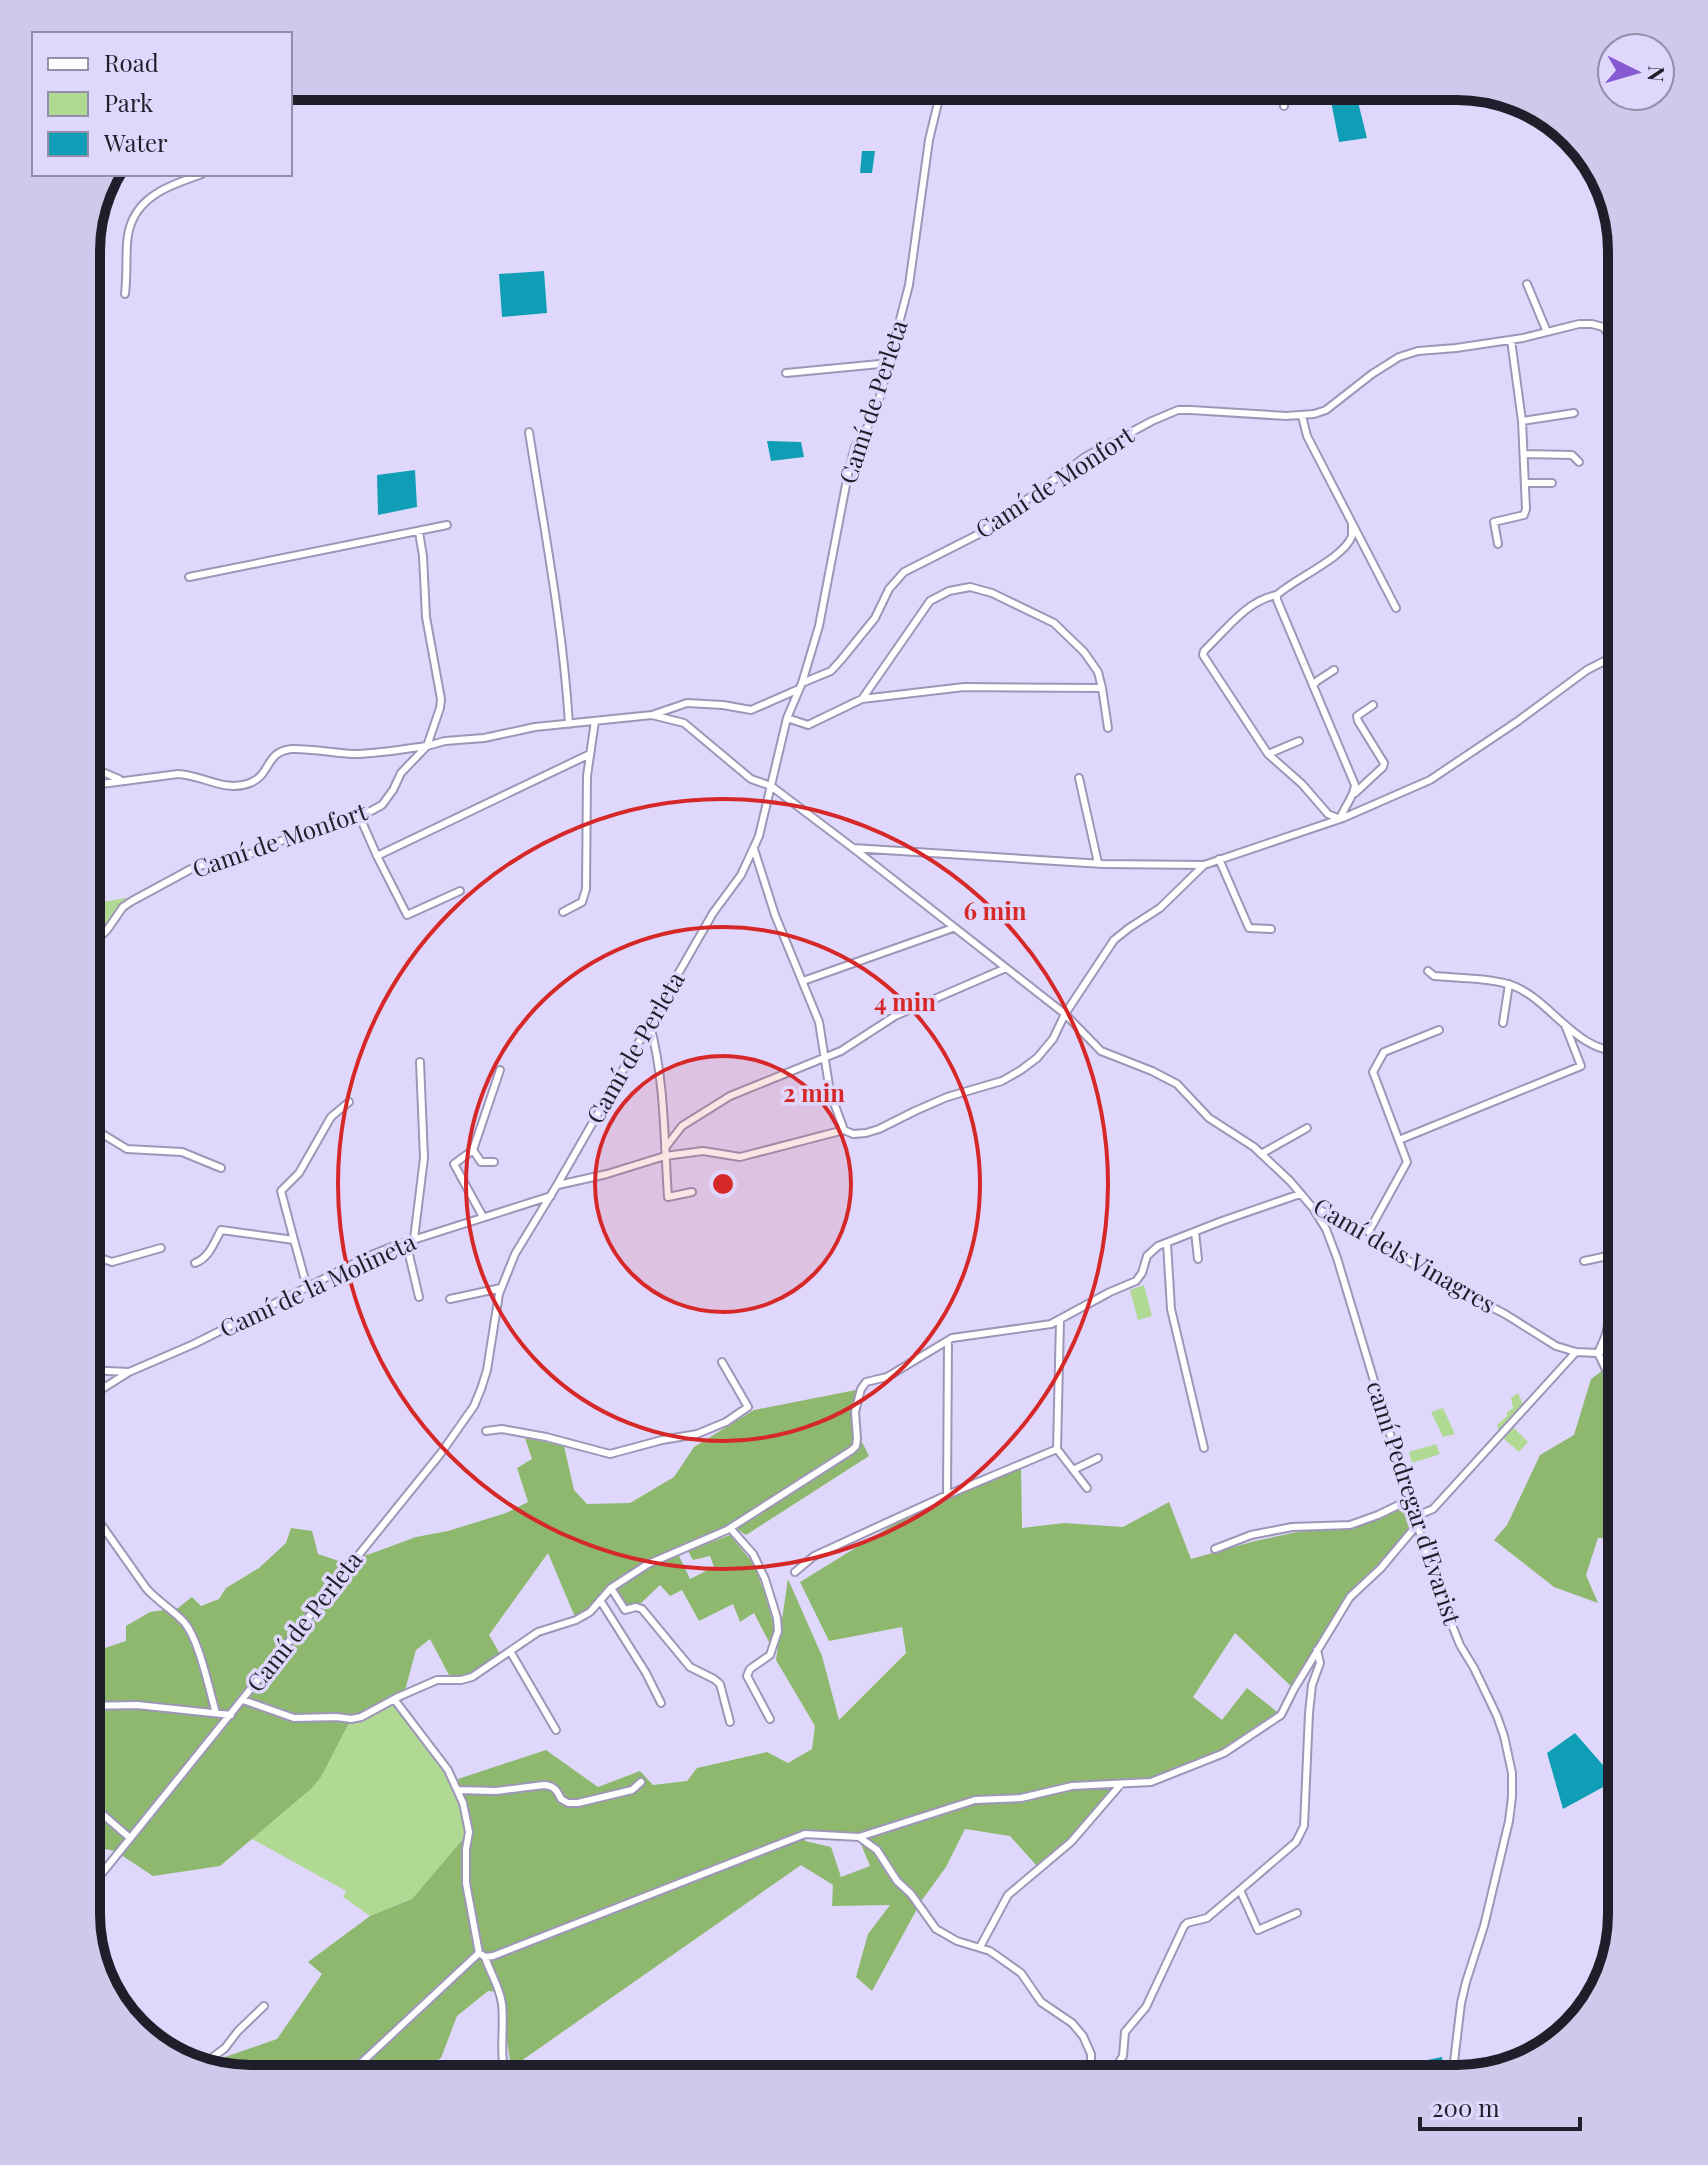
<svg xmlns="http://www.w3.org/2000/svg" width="1708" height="2165" font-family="'Playfair Display',serif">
<rect width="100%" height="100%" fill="#e0d8fc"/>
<path fill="#b0d993" d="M 131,897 C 114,911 104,931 86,944 L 86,905 Z
M 1144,1285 L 1152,1316 L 1138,1320 L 1130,1290 Z
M 1518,1393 L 1523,1404 L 1499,1431 L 1497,1425 L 1507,1416 L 1507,1412 L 1513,1408 L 1511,1398 Z
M 1443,1408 L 1455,1434 L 1443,1437 L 1431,1412 Z
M 1513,1427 L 1528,1442 L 1519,1452 L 1503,1438 Z
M 1436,1444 L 1440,1454 L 1412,1463 L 1409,1452 Z
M 394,1699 L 448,1770 L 458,1790 L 469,1832 L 412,1899 L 370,1916 L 343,1897 L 346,1891 L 252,1839 L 312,1788 L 321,1777 L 351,1719 Z"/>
<path fill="#8db86e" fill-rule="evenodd" d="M 1622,1279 L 1622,1538 L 1598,1538 L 1586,1575 L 1598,1603 L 1554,1587 L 1494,1540 L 1507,1525 L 1540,1455 L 1574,1435 L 1591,1379 L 1611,1364 L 1605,1349 Z
M 861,1389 L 853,1410 L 860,1438 L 869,1456 L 746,1535 L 732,1526 L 696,1540 L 679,1556 L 690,1579 L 714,1567 L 710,1556 L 693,1560 L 688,1551 L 730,1535 L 753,1563 L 766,1596 L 775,1631 L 770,1644 L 754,1613 L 740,1622 L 733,1604 L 699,1621 L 682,1590 L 670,1596 L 660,1585 L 639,1605 L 637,1603 L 623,1608 L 608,1586 L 590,1612 L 575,1617 L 548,1553 L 489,1635 L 500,1654 C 481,1668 474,1678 449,1675 L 430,1639 L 416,1650 L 404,1694 L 351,1719 L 321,1777 L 312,1788 L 220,1866 L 153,1876 L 115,1851 L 94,1847 L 86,1839 L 86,1660 L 102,1649 L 126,1641 L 126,1626 L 150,1612 L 178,1608 L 192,1597 L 201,1606 L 219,1599 L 226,1588 L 259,1568 L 286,1543 L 291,1528 L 312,1531 L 318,1554 L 339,1561 L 370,1554 L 416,1537 L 448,1531 L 506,1513 L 528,1502 L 517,1468 L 532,1459 L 525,1438 L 564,1446 L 574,1490 L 587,1504 L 630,1503 L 674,1477 L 694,1447 L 754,1410 Z
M 1021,1464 L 1022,1528 L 1064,1523 L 1123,1527 L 1169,1502 L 1191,1559 L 1255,1541 L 1378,1515 L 1409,1500 L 1415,1528 L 1350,1597 L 1294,1689 L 1235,1633 L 1193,1697 L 1222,1720 L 1247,1688 L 1281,1715 L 1224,1753 L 1151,1782 L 1117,1786 L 1079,1835 L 1037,1866 L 1010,1836 L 965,1829 L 946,1867 L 922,1900 L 872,1991 L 856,1977 L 868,1934 L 890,1905 L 832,1906 L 833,1885 L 801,1865 L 511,2068 L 500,1992 L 488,1991 L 457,2016 L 441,2058 L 401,2079 L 250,2079 L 204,2067 L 208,2063 L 277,2039 L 322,1974 L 308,1962 L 370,1916 L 412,1899 L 469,1832 L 458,1779 L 546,1750 L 598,1787 L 640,1771 L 653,1785 L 687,1781 L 697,1768 L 767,1752 L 788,1763 L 812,1749 L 815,1726 L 776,1660 L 788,1579 L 822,1656 L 839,1720 L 906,1653 L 902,1627 L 829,1641 L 800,1582 L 922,1507 ZM 805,1834 L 858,1837 L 870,1866 L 841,1877 L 831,1847 L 805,1841 Z"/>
<path fill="#109eb7" d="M 1328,86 L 1354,86 L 1367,138 L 1339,142 Z
M 862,151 L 875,151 L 872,173 L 860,173 Z
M 544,271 L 547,313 L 502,317 L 499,274 Z
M 767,441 L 801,442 L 804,457 L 771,461 Z
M 415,470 L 417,507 L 378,515 L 377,475 Z
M 1575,1733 L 1616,1780 L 1563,1809 L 1547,1753 Z
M 1442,2057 L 1444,2075 L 1429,2078 L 1427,2060 Z"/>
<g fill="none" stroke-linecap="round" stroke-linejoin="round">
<defs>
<path id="minor" d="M 1282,86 L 1284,106
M 1527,284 L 1547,332
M 125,294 C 127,277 126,260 127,243 C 130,198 166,187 202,174
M 786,373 L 890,363
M 1302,416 L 1307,436 L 1396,608
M 1522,421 L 1574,413
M 529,432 C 544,529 563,626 569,724
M 1525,454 L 1572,455 L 1579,462
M 1526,483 L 1552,483
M 1498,544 L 1494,522 L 1524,515 L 1526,509 L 1522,421 L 1511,340
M 189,577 L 447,525
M 1277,595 C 1247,600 1226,630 1204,651 L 1203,655 L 1268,754 L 1302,784 L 1328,814 L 1340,819 C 1344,807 1354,797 1355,785 L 1277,600 L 1277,595 C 1294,579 1344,558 1352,536 C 1352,533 1352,525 1352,523
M 802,683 L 831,671 L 841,660 L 875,618 L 889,589 L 904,572 L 981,533 L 1085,457 L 1152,421 L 1178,410 L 1191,410 L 1286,416 L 1314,414 L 1326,410 L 1372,374 L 1399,357 L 1418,351 L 1456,348 L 1523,338 L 1579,324 L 1592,324 L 1603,327 L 1622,350
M 1313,686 L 1317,681 L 1334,670
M 862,699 L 964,687 L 1102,688 L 1108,728
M 652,715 L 684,723 L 751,779 L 771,786 L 853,848 L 1065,1014 L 1101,1051 L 1152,1071 L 1177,1084 L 1209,1118 L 1254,1147 L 1290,1181 L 1312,1207 L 1365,1229 L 1407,1260 L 1443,1282 L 1505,1314 L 1556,1346 L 1576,1352 L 1598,1353 L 1613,1384 L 1622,1394
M 787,718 L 808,725 L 862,699 L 930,601 L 949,591 L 970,587 L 992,593 L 1054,623 L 1084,652 L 1098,672 L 1102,688
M 1268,754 L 1299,741
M 86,765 L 119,779
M 1079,778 L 1098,863
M 86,786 L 178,774 C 203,775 225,793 250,783 C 271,775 265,752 291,749 C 307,748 335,753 353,754 C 377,754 402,749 427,746 L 440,708 L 441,699 L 426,617 L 423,556 L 419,532
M 1355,793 L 1383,767 L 1384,763 L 1358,721 L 1357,716 L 1373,705
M 359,815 L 377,856 L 407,915 L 460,891
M 853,848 L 1103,864 L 1204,865
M 754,849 L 775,915 L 819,1022 L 830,1092 L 844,1130
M 377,856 L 590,754
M 1219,859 L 1249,928 L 1271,929
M 563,912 L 582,902 L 586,889 L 587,776 L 595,721
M 86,950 L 107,930 L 123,907 L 132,901 L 191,869 L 218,860 L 250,854 L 321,824 L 371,811 L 382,805 L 393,790 L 401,773 L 427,746 L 445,741 L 484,738 L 535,727 L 652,715 L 687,703 L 723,705 L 751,710 L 799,689
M 1428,971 L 1434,976 C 1456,978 1497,978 1516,987 C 1551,1002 1579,1054 1622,1051
M 803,981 L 953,928
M 1503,1023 L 1509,984
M 650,1025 C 665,1081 664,1139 668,1197 L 692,1192
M 86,1124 L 127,1149 L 182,1152 L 221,1168
M 1399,1140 L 1581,1066 L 1565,1025
M 665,1148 L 682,1126 L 730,1096 L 841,1051 L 895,1016 L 1006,968
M 473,1150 L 500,1070
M 1261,1154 L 1307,1128
M 558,1185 L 607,1174 L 665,1156 L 703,1151 L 740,1157 L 844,1130 L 853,1134 L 866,1133 L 879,1129 L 915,1111 L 947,1097 L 1002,1081 L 1021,1070 L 1037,1058 L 1053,1039 L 1065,1014 L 1114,940 L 1129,928 L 1160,908 L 1204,865 L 1343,818 L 1430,780 L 1518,721 L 1587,670 L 1622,652
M 1314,1210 L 1326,1229 L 1337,1258 L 1434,1580 L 1460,1645 L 1474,1668 L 1497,1716 L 1504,1736 L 1512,1773 L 1512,1797 L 1509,1821 L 1484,1926 L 1466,1982 L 1461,2003 L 1452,2079
M 483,1217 L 454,1164 L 473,1150 L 481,1162 L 494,1162
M 1369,1231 L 1407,1162 L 1373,1072 L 1384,1052 L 1439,1030
M 1195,1232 L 1198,1259
M 414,1239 L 424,1158 L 420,1062
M 294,1240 L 281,1191 L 299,1173 L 331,1117 L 349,1102
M 406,1242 L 419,1297
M 1167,1243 L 1171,1309 L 1204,1448
M 86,1253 L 112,1262 L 161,1248
M 1584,1261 L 1622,1253
M 195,1263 C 209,1258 214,1243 221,1230 L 294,1240 L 307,1287
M 450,1299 L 501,1288
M 1599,1352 L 1622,1344
M 1598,1353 L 1605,1337 L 1622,1274
M 86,1370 L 129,1372 L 194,1344 L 369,1256 L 394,1246 L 551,1196
M 86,1399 L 129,1372
M 486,1431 L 502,1429 L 546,1437 L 610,1454 L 662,1440 L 697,1434 L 726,1422 L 748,1407 L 722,1362
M 1057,1449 L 1087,1488
M 1073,1470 L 1098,1458
M 947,1495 L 948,1341
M 86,1503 L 146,1588 C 157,1601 172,1609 184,1622 C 199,1639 209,1689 216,1713
M 1414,1517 L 1433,1509 L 1576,1352
M 730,1528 L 753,1554 L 765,1579 L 777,1618 L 778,1631 L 770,1655 L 750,1669 L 747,1676 L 770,1719
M 1215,1549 L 1251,1535 L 1292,1527 L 1350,1525 L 1378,1515 L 1409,1500
M 795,1572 L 814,1556 L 947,1495 L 1057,1449 L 1060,1320
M 611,1588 L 625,1610 L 636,1607 L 642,1609 L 690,1667 L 714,1679 L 720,1684 L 730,1722
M 600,1600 L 646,1673 L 661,1703
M 510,1651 L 556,1730
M 394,1699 L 448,1770 L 463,1803 L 469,1832 L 466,1849 L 466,1883 L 479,1953 L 485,1957 L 493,1956 L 805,1834 L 859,1837 L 975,1800 L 1021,1798 L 1072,1786 L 1151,1782 L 1224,1753 L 1281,1715 L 1294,1689 L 1350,1597 L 1381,1568 L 1417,1525
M 243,1700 L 294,1718 L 337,1717 L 351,1719 L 361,1717 L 398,1697 L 437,1680 L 461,1680 L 472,1677 L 538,1632 L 576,1620 L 590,1612 L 611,1588 L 648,1564 L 727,1530 L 852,1450 L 856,1446 L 857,1438 L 855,1412 L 861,1389 L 866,1382 L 887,1377 L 952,1338 L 1051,1324 L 1110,1292 L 1136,1281 L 1142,1273 L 1147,1256 L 1158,1246 L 1222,1221 L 1300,1194
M 86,1706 L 137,1705 L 231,1715
M 458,1790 L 496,1791 L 544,1785 C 554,1786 557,1790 561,1799 L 568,1803 L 578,1803 L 632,1790 L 641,1782
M 86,1800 L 130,1838
M 859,1837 L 877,1850 L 897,1881 L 911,1894 L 936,1929 L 957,1941 L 990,1951 L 1021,1973 L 1041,2002 L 1072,2023 L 1083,2036 L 1091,2054 L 1091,2079
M 86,1893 L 441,1453 L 474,1406 L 481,1389 L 487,1370 L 499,1294 L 515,1254 L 557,1185 L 713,913 L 741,875 L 759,836 L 787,718 L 802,683 L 819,626 L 849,469 L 855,447 L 867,428 L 879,400 L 909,285 L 929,140 L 942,86
M 1297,1913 L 1258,1930 L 1240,1890 L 1296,1842 L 1304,1826 L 1309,1713 L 1312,1685 L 1320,1663 L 1317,1650
M 980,1947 L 1008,1895 L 1071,1842 L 1121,1784
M 485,1957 C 490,1973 500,1987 502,2004 C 505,2029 498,2055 507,2079
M 201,2066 L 225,2048 L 238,2031 L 264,2006
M 1091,2075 L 1118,2064 L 1123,2056 L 1125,2032 L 1146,2007 L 1184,1926 L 1187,1923 L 1207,1918 L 1240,1890
M 344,2079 L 479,1953"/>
</defs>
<use href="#minor" stroke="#9e96b7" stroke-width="10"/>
<use href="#minor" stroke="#fff" stroke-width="6"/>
</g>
<circle cx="723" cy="1184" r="128" fill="#d62828" fill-opacity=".12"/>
<g fill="none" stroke="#d62828" stroke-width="4">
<circle cx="723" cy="1184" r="128"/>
<circle cx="723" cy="1184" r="257"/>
<circle cx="723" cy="1184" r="385"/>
</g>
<g text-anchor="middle" stroke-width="7" stroke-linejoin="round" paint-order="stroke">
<g font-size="24" fill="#211e2b" stroke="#e0d8fc">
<text transform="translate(874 402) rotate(-72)" y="8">Camí de Perleta</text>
<text transform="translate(1055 483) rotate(-33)" y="8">Camí de Monfort</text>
<text transform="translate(280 841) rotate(-19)" y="8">Camí de Monfort</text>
<text transform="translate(636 1048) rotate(-60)" y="8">Camí de Perleta</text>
<text transform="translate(1404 1256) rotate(30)" y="8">Camí dels Vinagres</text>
<text transform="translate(318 1286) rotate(-25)" y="8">Camí de la Molineta</text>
<text transform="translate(1413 1503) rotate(72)" y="8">camí Pedregar d'Evarist</text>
<text transform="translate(305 1622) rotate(-52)" y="8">Camí de Perleta</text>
</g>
</g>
<path d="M0 0H1708V2165H0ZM251 100H1457A151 151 0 0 1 1608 251V1914A151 151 0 0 1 1457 2065H251A151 151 0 0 1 100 1914V251A151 151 0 0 1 251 100Z" fill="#d1c9eb" fill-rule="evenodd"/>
<path fill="none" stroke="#211e2b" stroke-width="10" d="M251 100H1457A151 151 0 0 1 1608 251V1914A151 151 0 0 1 1457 2065H251A151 151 0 0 1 100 1914V251A151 151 0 0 1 251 100Z"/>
<circle cx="723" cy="1184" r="12" fill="#d62828" stroke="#e0d8fc" stroke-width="4"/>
<g font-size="24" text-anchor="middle" font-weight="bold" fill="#d62828" stroke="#e0d8fc" stroke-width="7" stroke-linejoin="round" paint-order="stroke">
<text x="995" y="920">6 min</text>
<text x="905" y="1011">4 min</text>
<text x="814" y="1102">2 min</text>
</g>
<rect x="32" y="32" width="260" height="144" fill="#e0d8fc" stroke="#948ea8" stroke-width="2"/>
<rect x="48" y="58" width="40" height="12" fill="#ffffff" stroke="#948ea8" stroke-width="2"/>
<text x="104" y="72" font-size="24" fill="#211e2b">Road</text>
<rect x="48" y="92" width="40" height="24" fill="#b0d993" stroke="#948ea8" stroke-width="2"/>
<text x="104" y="112" font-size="24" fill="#211e2b">Park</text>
<rect x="48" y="132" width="40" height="24" fill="#109eb7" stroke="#948ea8" stroke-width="2"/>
<text x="104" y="152" font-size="24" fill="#211e2b">Water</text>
<g transform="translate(1636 72) rotate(95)"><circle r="38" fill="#e0d8fc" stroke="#948ea8" stroke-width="2"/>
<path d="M0-6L14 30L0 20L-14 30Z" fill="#865ad3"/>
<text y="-12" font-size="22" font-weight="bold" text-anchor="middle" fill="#211e2b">N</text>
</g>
<path d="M1420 2117v12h160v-12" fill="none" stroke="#211e2b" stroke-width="4"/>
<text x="1432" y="2117" font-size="24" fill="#211e2b" stroke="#e0d8fc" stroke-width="6" paint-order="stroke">200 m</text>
</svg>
